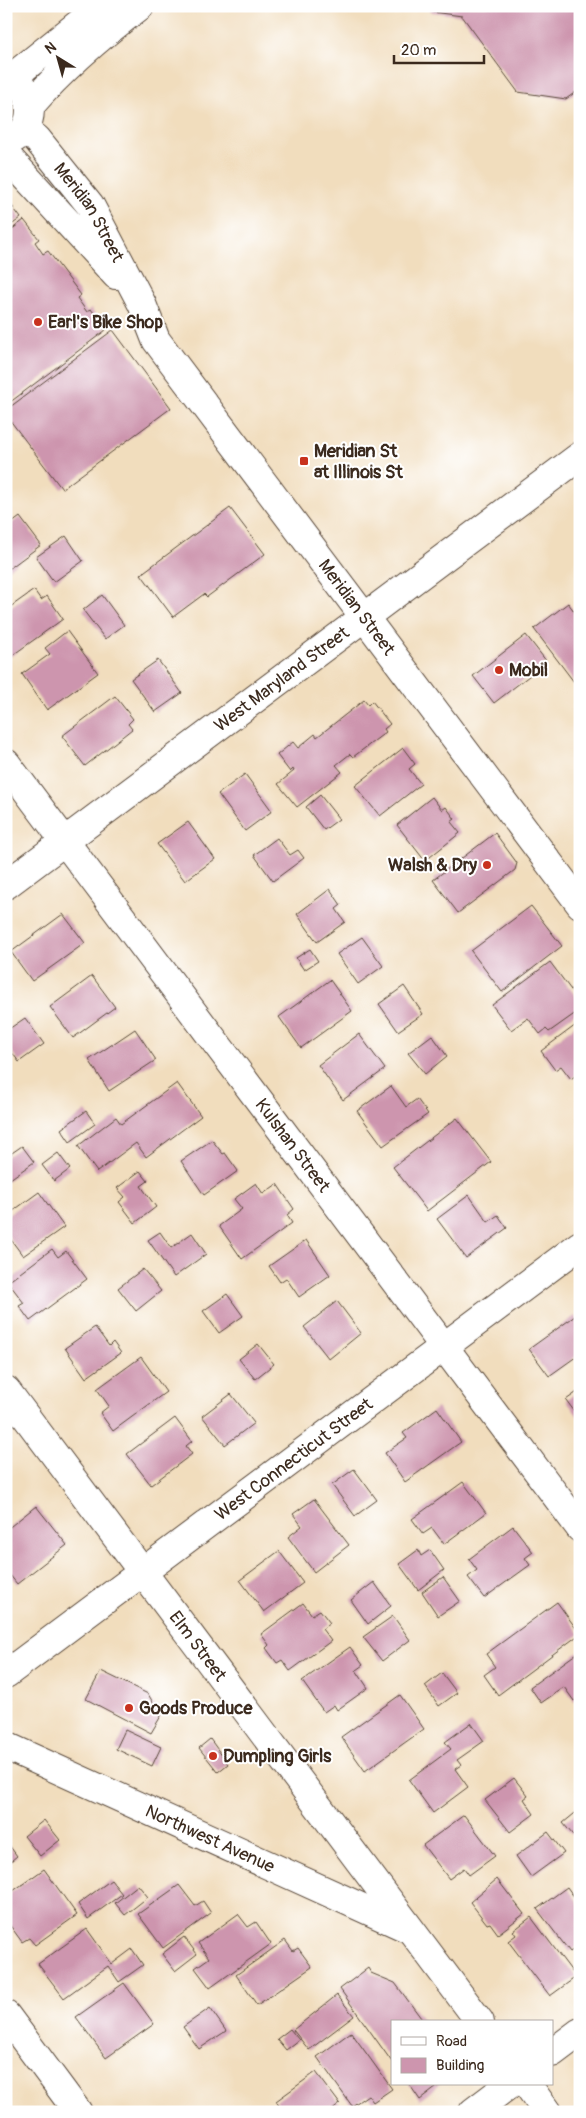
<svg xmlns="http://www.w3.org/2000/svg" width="586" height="2118" font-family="Pangolin,sans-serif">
<rect width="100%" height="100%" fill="#fff"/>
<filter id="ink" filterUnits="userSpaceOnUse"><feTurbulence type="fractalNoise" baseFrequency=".02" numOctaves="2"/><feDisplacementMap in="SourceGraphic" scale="10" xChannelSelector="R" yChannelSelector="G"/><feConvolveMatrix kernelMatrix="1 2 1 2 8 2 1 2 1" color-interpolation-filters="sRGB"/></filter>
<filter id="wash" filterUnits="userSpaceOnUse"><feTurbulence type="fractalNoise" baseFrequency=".0096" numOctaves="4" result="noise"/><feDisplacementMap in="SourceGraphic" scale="20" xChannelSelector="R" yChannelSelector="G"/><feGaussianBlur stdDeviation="1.12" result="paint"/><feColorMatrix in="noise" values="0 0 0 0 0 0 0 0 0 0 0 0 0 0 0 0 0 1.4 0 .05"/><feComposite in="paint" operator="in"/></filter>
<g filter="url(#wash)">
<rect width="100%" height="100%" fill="#f1ddbd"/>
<g id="blocks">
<path fill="#cd95ae" d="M 427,6 L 580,6 L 580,89 L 566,99 L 518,92 L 462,16 L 432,12 Z
M 6,198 L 21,218 L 6,229 Z
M 24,220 L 39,239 L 35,242 L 43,254 L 48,251 L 81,295 L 77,298 L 87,312 L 91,309 L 106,330 L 9,403 L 6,400 L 6,234 Z
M 113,330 L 171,408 L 62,489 L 6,415 L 6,410 Z
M 230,508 L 265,554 L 207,597 L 204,594 L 173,617 L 141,574 Z
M 20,517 L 41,545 L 6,571 L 6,523 L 8,526 Z
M 66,536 L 83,561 L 54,582 L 36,557 Z
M 34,590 L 41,600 L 47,596 L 63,619 L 10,657 L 6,652 L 6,610 Z
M 102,595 L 124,625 L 105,639 L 83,610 Z
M 568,603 L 580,619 L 580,678 L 574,682 L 534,629 Z
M 67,631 L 98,673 L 47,710 L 22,674 L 50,654 L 45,648 Z
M 526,635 L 547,662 L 494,703 L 473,676 Z
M 158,660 L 182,693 L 155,712 L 131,679 Z
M 115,696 L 133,719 L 128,724 L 132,729 L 85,766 L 62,736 Z
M 364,700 L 368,705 L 372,701 L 390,724 L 384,729 L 386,732 L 353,757 L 350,754 L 336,765 L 342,772 L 297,807 L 278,784 L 294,771 L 293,769 L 290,772 L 277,755 L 293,742 L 298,748 L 315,734 L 317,737 Z
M 403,748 L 415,764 L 409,769 L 421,784 L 380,816 L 355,786 Z
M 245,774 L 272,811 L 245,831 L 218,794 Z
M 320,795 L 339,819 L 324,830 L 306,807 Z
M 432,797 L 442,810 L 446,807 L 455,819 L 451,822 L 460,833 L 425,861 L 397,825 Z
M 188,822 L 215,859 L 185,881 L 157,844 Z
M 495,833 L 517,863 L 515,870 L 458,913 L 433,880 Z
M 277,838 L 290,855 L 298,850 L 304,858 L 273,881 L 254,855 Z
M 330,889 L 341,905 L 336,909 L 345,922 L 317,942 L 297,914 Z
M 531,906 L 562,946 L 502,992 L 471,951 Z
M 63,914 L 85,943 L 32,981 L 11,952 Z
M 362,937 L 383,966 L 358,984 L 337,954 Z
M 310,949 L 318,961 L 304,970 L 296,958 Z
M 550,962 L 580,1002 L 580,1010 L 549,1032 L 546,1029 L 540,1034 L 528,1018 L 511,1030 L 492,1005 Z
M 92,976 L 115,1007 L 73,1038 L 50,1007 Z
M 330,980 L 352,1011 L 301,1048 L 279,1017 Z
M 404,986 L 423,1014 L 398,1031 L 379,1004 Z
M 25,1018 L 44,1044 L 19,1062 L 6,1044 L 6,1031 Z
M 580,1022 L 580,1072 L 571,1079 L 561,1066 L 555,1070 L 541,1051 Z
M 135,1029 L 156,1060 L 109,1091 L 89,1060 Z
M 359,1034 L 385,1069 L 343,1100 L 318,1065 Z
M 432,1035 L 447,1056 L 425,1074 L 408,1053 Z
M 177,1083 L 201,1116 L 146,1157 L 136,1143 L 97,1172 L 78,1146 L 116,1117 L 121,1124 Z
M 391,1086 L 406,1107 L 417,1099 L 428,1114 L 383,1146 L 357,1111 Z
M 86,1111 L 95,1124 L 70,1142 L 61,1129 Z
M 457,1118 L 491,1162 L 427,1211 L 393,1167 Z
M 212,1140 L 223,1154 L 225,1153 L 238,1171 L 204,1195 L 181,1161 Z
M 22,1146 L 34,1162 L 6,1182 L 6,1157 Z
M 58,1153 L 70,1169 L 54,1181 L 42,1165 Z
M 140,1171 L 148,1181 L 141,1186 L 156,1207 L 135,1223 L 119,1202 L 125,1197 L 117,1188 Z
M 256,1183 L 263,1194 L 277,1184 L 294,1209 L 287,1215 L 292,1223 L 242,1259 L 219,1226 L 242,1209 L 234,1199 Z
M 39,1192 L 64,1227 L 23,1256 L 6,1233 L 6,1216 Z
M 469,1195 L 488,1222 L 498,1215 L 507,1228 L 466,1258 L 437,1219 Z
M 160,1232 L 171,1248 L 192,1233 L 206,1254 L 174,1277 L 148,1240 Z
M 306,1240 L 330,1275 L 299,1297 L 286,1278 L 280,1282 L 269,1266 Z
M 52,1249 L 58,1257 L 66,1251 L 87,1279 L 30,1321 L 19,1306 L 24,1303 L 8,1282 Z
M 143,1269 L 161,1291 L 136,1311 L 118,1288 Z
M 227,1294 L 243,1316 L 219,1333 L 203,1311 Z
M 337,1301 L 361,1333 L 329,1359 L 304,1327 Z
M 575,1316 L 580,1322 L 580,1354 L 549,1376 L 529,1349 Z
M 95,1327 L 109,1346 L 113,1342 L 121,1353 L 86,1378 L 65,1348 Z
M 258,1344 L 274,1364 L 255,1379 L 239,1359 Z
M 141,1357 L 166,1392 L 113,1431 L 100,1413 L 109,1406 L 97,1389 Z
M 580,1390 L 580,1419 L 566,1400 Z
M 231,1394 L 254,1423 L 225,1445 L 202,1416 Z
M 437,1408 L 461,1442 L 405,1482 L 385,1453 L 407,1438 L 403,1433 Z
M 175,1418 L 192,1441 L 186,1446 L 192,1454 L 151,1485 L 127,1454 Z
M 354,1469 L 377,1500 L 355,1516 L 332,1485 Z
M 463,1482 L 486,1513 L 444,1544 L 432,1528 L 423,1534 L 412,1519 Z
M 314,1499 L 349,1545 L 314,1572 L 288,1537 L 302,1526 L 293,1514 Z
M 36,1506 L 67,1545 L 17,1584 L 6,1570 L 6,1530 Z
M 513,1526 L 533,1552 L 525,1558 L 530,1565 L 484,1598 L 468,1577 L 477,1570 L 469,1559 Z
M 418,1550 L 421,1556 L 430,1550 L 444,1570 L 418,1590 L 399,1564 Z
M 279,1551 L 303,1583 L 264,1612 L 240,1580 Z
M 443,1577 L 460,1601 L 438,1616 L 422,1592 Z
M 374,1582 L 391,1606 L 368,1624 L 351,1600 Z
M 557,1602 L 580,1634 L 498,1695 L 484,1675 L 495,1667 L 486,1654 Z
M 303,1603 L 312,1615 L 320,1610 L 330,1623 L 322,1629 L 331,1641 L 290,1671 L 282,1660 L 277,1663 L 266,1648 L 269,1645 L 261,1634 Z
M 393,1616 L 410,1640 L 382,1661 L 363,1637 Z
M 350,1647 L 363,1665 L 356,1670 L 368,1688 L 337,1710 L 334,1705 L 324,1712 L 302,1681 Z
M 580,1651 L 580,1696 L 574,1701 L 564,1687 L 541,1703 L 530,1687 Z
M 101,1671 L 148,1694 L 161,1716 L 151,1733 L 86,1699 Z
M 442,1673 L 457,1693 L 439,1706 L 425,1686 Z
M 400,1695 L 424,1729 L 365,1771 L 341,1737 Z
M 471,1723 L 484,1741 L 457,1760 L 461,1765 L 455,1769 L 468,1787 L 433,1813 L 409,1780 L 451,1749 L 445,1742 Z
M 125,1730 L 161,1747 L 152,1766 L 116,1749 Z
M 210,1739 L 228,1764 L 218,1772 L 199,1748 Z
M 514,1778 L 528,1796 L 524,1799 L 534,1814 L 510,1832 L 485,1800 Z
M 580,1809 L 580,1838 L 577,1840 L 563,1823 Z
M 464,1815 L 495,1856 L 469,1875 L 464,1868 L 449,1879 L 423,1845 Z
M 44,1820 L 60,1840 L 40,1856 L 24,1836 Z
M 548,1832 L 564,1853 L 531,1877 L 516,1856 Z
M 6,1841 L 17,1856 L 6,1865 Z
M 44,1869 L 77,1915 L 35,1945 L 29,1938 L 22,1942 L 6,1920 L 6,1914 L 11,1912 L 6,1905 L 6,1896 Z
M 497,1879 L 524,1914 L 498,1934 L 490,1923 L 487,1924 L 470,1902 Z
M 111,1880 L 122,1894 L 88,1919 L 78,1904 Z
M 138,1885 L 148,1897 L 125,1915 L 115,1903 Z
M 179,1885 L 195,1906 L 203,1901 L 211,1913 L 163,1948 L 138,1914 Z
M 567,1887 L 580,1905 L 580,1945 L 570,1952 L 537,1909 Z
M 238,1914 L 248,1927 L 256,1922 L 271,1944 L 210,1988 L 195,1968 L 209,1958 L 198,1943 Z
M 531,1917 L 576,1977 L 550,1996 L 508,1941 L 516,1935 L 513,1931 Z
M 87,1929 L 112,1964 L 132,1949 L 143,1965 L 119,1982 L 108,1966 L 64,1998 L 38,1964 Z
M 184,1937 L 197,1954 L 175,1971 L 162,1954 Z
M 285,1940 L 293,1951 L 298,1948 L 312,1967 L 257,2005 L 236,1975 Z
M 368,1968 L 371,1973 L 395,1983 L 424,2022 L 392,2022 L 392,2062 L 340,1989 Z
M 124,1983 L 154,2024 L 106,2058 L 76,2017 Z
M 337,1995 L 354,2016 L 309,2050 L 293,2030 Z
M 210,2008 L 226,2031 L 199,2049 L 183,2027 Z
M 290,2029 L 299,2040 L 286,2050 L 277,2039 Z
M 351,2032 L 392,2089 L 373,2102 L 368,2095 L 352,2106 L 317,2057 Z
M 316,2072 L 340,2104 L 330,2112 L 283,2112 L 276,2101 Z
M 409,2084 L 441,2084 L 420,2100 Z"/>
</g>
</g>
<g filter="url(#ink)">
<use href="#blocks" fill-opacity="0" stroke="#564536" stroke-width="1"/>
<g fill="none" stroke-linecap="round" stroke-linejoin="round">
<defs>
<g id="minor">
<path id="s1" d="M 25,129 L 37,139 L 90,205 L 142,304 L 156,340 L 580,904"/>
<path d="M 6,155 L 116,275"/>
<path id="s2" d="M 6,763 L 580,1528"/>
<path id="s3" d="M 6,885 L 580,456"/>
<path id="s4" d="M 6,1390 L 480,2022"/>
<path id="s5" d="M 6,1674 L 580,1245"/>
<path id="s6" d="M 6,1746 L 409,1929"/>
<path d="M 6,2015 L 78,2112"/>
<path d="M 552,2053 L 580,2032"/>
<path d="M 527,2084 L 547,2112"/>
<path d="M 473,2112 L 510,2084"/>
</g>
<path id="major" d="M 10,79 L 101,6
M 30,106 C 63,68 100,36 140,6
M 6,142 C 31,134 35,110 24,89"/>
</defs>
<use href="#minor" stroke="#564536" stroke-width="30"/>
<use href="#major" stroke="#564536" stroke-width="30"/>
<use href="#minor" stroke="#fff" stroke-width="28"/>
<use href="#major" stroke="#fff" stroke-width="28"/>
</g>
</g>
<g fill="#c8321e" stroke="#fff" stroke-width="2">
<circle cx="38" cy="322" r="5"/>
<rect x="299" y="456" width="10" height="10" rx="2.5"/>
<circle cx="499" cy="670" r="5"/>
<circle cx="487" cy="865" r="5"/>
<circle cx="129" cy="1708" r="5"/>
<circle cx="213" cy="1756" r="5"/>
</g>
<g text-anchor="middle" stroke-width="4" stroke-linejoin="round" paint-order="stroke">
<g font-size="18" fill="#3b2a1e" stroke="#fff">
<text dy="6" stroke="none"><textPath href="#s1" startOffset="106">Meridian Street</textPath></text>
<text dy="6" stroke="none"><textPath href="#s1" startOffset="585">Meridian Street</textPath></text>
<text dy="6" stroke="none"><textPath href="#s3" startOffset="344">West Maryland Street</textPath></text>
<text dy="6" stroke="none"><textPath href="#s2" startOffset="478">Kulshan Street</textPath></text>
<text dy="6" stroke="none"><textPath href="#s5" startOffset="359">West Connecticut Street</textPath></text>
<text dy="6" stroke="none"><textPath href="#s4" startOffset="320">Elm Street</textPath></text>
<text dy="6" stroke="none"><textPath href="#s6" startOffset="224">Northwest Avenue</textPath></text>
</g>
<g font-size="18" font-weight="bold" fill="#3b2a1e" stroke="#fff" text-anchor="start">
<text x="48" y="328">Earl's Bike Shop</text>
<text x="314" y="457">Meridian St<tspan x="314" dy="21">at Illinois St</tspan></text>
<text x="509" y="676">Mobil</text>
<text x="477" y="871" text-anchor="end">Walsh &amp; Dry</text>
<text x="139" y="1714">Goods Produce</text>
<text x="223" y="1762">Dumpling Girls</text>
</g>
</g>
<rect width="586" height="2118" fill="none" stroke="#fff" stroke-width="25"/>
<rect x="391" y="2020" width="162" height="65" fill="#ffffff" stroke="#b1aaa5"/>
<rect x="401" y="2037" width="25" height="8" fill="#ffffff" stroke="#b1aaa5"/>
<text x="436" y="2046" font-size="15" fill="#3b2a1e">Road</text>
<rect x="401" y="2058" width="25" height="15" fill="#cd95ae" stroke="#b1aaa5"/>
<text x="436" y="2070" font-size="15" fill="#3b2a1e">Building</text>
<g transform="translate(58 58) rotate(323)" stroke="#ffffff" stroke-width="4" paint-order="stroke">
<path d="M0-4L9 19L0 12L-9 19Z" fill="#3b2a1e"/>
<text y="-8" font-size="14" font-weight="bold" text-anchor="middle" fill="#3b2a1e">N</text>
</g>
<path d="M394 55v8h90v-8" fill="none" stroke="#3b2a1e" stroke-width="2.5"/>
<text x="401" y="55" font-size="15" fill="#3b2a1e" stroke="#ffffff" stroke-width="4" paint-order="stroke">20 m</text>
</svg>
